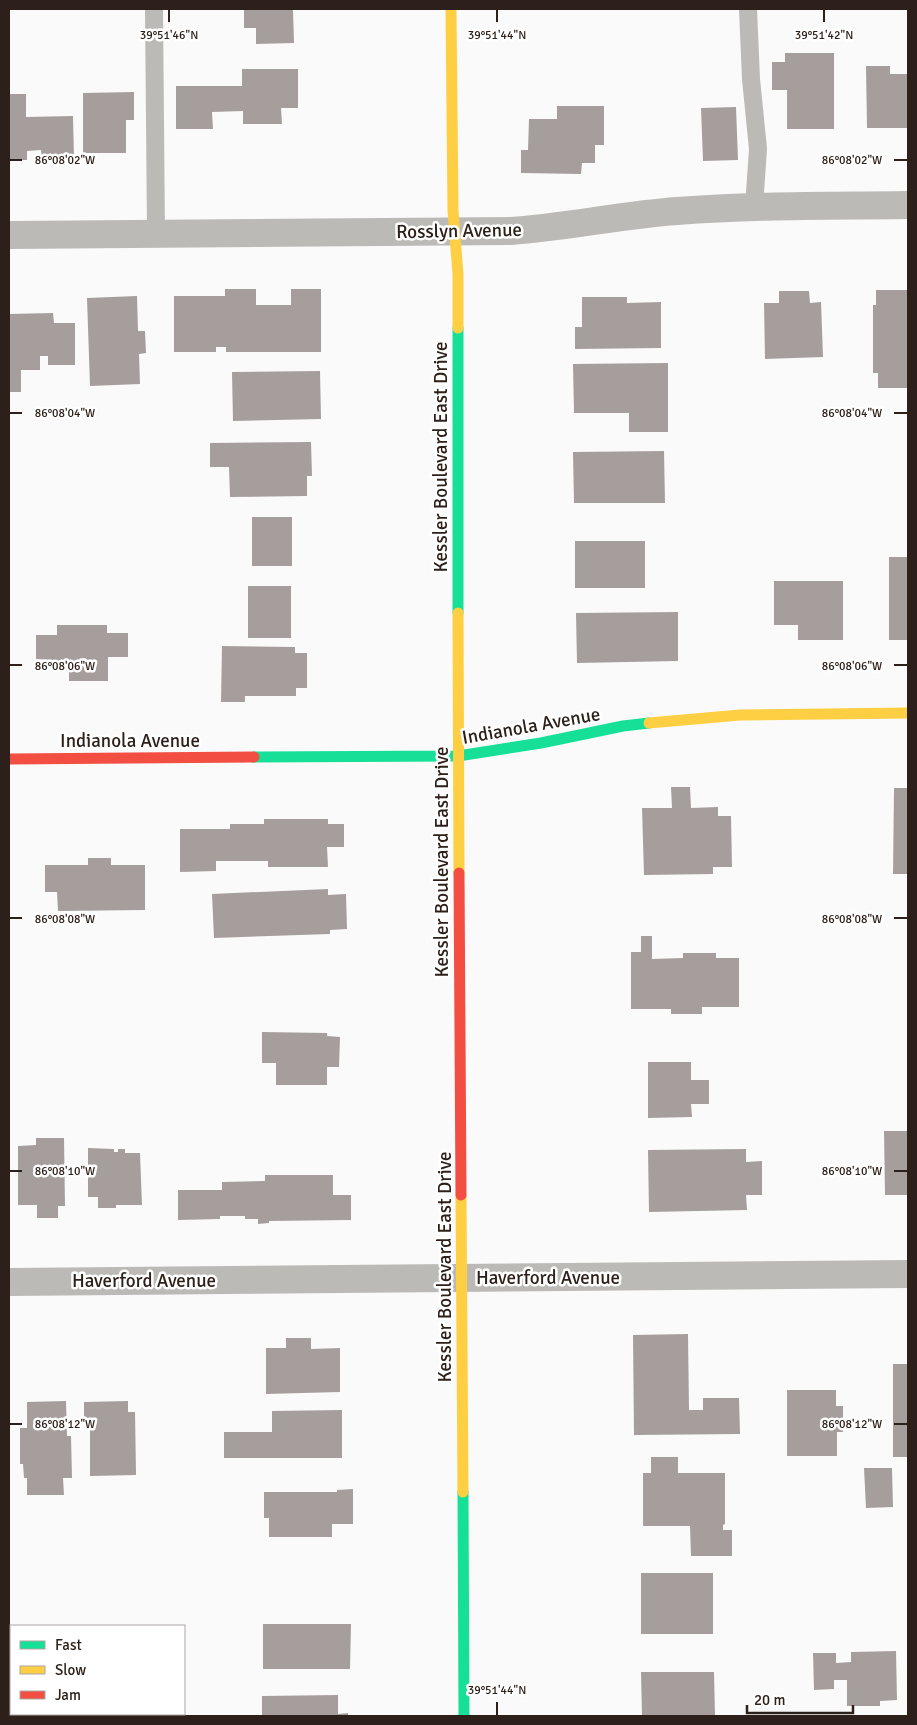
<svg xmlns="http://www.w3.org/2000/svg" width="917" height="1725" font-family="Signika,sans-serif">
<rect width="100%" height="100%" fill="#fafafa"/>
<path fill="#a59e9d" d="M 244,9 L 293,9 L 294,43 L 256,44 L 256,28 L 244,28 Z
M 785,53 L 834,53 L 834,129 L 787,129 L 787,90 L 772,90 L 772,62 L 785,62 Z
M 866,66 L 890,66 L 890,74 L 908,74 L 908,128 L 867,128 Z
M 242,69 L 298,69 L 298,108 L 281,108 L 282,124 L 243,124 L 243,111 L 212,112 L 213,129 L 176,129 L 176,86 L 242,86 Z
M 134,92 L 134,120 L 126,120 L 126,153 L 83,153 L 83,93 Z
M 9,94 L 26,94 L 26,117 L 73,116 L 74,160 L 42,160 L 41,150 L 27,151 L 27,160 L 9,160 Z
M 557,106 L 604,106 L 604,145 L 595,145 L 595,163 L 582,163 L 581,174 L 521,173 L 521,150 L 528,150 L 529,119 L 557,119 Z
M 736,107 L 738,160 L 703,161 L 701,108 Z
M 225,289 L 256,289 L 256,305 L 291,305 L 291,289 L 321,289 L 321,352 L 226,352 L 226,347 L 216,347 L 216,352 L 174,352 L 174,296 L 225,296 Z
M 876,290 L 908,290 L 908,388 L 878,388 L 878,373 L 873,373 L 873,305 L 876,305 Z
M 779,291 L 809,291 L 810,303 L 821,302 L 823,357 L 765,359 L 764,303 L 779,303 Z
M 137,296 L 138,331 L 145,331 L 146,353 L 139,354 L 140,384 L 90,386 L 87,298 Z
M 582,297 L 627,297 L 627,303 L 661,302 L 661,348 L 575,349 L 575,327 L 582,327 Z
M 53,313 L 54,323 L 75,323 L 75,365 L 48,365 L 48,356 L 40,356 L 40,370 L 21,370 L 21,392 L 9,392 L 9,314 Z
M 668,363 L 668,432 L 629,432 L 629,413 L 574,413 L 573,364 Z
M 320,371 L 321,419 L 233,421 L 232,372 Z
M 311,442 L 312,476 L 307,476 L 307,496 L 230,497 L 229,467 L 210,467 L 210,443 Z
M 664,451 L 665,503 L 574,503 L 573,452 Z
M 252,517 L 292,517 L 292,566 L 252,566 Z
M 575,541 L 645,541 L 645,588 L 575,588 Z
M 889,557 L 908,557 L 908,640 L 889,640 Z
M 774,581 L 843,581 L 843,640 L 798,640 L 798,625 L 774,625 Z
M 248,586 L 291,586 L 291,638 L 248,638 Z
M 678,612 L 678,661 L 577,663 L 576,613 Z
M 57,625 L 107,625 L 107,633 L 128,633 L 128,657 L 108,657 L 108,681 L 69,681 L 69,667 L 57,667 L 57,660 L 36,659 L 36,635 L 57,635 Z
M 222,646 L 295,647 L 295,653 L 307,653 L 307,688 L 296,688 L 296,696 L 245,696 L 245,702 L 221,702 Z
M 671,787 L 690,787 L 691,808 L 718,807 L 718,816 L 731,816 L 732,867 L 713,867 L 713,874 L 644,875 L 642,808 L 672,808 Z
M 894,788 L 908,788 L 908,874 L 893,874 Z
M 264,819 L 328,819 L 328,824 L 344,824 L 344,847 L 327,847 L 328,867 L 268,867 L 268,861 L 216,861 L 216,871 L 180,872 L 180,829 L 230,829 L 230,824 L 264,824 Z
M 88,858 L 111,858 L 111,865 L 145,865 L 145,910 L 58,911 L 57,892 L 45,892 L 45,865 L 88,865 Z
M 328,889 L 328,895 L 346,894 L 347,929 L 330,930 L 330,934 L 214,938 L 212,894 Z
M 641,936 L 652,936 L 652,959 L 683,958 L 683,953 L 716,953 L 716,958 L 739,958 L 739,1007 L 702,1007 L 702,1014 L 671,1014 L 671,1009 L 631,1009 L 631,952 L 641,952 Z
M 262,1032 L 327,1033 L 327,1036 L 340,1037 L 339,1067 L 327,1067 L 327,1085 L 276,1085 L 276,1063 L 262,1063 Z
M 648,1062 L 691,1062 L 691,1080 L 709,1080 L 709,1104 L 691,1104 L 692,1117 L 648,1118 Z
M 884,1131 L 908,1131 L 908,1195 L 885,1195 Z
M 36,1138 L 64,1138 L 65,1206 L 58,1206 L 58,1218 L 37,1218 L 37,1205 L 18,1205 L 18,1146 L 36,1145 Z
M 88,1148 L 114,1149 L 114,1152 L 118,1152 L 118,1149 L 125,1149 L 125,1153 L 140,1153 L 142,1205 L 116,1205 L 116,1208 L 98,1208 L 98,1197 L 88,1197 Z
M 746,1149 L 746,1162 L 762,1161 L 762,1195 L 746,1195 L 747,1210 L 649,1212 L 648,1150 Z
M 265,1175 L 333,1175 L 333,1195 L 351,1195 L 351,1220 L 269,1221 L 269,1223 L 258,1224 L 258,1219 L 245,1219 L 245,1216 L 220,1216 L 220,1219 L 178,1220 L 178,1190 L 222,1190 L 222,1182 L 265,1181 Z
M 688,1334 L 689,1410 L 703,1410 L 703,1398 L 739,1398 L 740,1434 L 634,1435 L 633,1335 Z
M 286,1338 L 311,1338 L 311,1349 L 340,1348 L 340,1392 L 266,1394 L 266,1348 L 286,1348 Z
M 893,1364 L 908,1364 L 908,1457 L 893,1457 Z
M 787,1390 L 836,1390 L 836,1406 L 843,1406 L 843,1432 L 837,1432 L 837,1456 L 787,1456 Z
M 66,1401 L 67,1436 L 71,1436 L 72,1478 L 63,1478 L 64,1495 L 27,1495 L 27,1478 L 24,1478 L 23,1464 L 20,1464 L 20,1428 L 27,1428 L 27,1402 Z
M 128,1401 L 128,1412 L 135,1412 L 136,1475 L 90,1476 L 90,1428 L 84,1428 L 84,1402 Z
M 342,1410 L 342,1458 L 224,1458 L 224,1432 L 272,1432 L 272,1411 Z
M 651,1457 L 678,1457 L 678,1473 L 725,1473 L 725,1524 L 723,1525 L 723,1530 L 732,1530 L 732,1556 L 691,1556 L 690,1526 L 643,1526 L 643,1473 L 651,1473 Z
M 864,1468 L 892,1468 L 893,1507 L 866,1508 Z
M 353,1489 L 353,1524 L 332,1524 L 332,1537 L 269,1537 L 269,1518 L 264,1518 L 264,1492 L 337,1492 L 337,1490 Z
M 641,1573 L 713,1573 L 713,1634 L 641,1634 Z
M 263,1624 L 351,1624 L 350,1669 L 263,1669 Z
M 896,1651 L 897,1700 L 880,1701 L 880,1706 L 847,1706 L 847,1680 L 834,1680 L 834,1689 L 814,1690 L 813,1653 L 836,1653 L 836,1663 L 851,1662 L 851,1652 Z
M 641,1672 L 714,1672 L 715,1716 L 642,1716 Z
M 338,1695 L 338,1714 L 348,1713 L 348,1716 L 262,1716 L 262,1696 Z
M 15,1714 L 154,1714 L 154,1716 L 15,1716 Z"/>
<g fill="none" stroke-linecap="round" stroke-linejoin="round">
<path stroke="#bcbab6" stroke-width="18" d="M 154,9 L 156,234
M 748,9 L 751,79 L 758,149 L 754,207"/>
<path stroke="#bcbab6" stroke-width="28" d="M 9,235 L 511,231 C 567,227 621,215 677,211 C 754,205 831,206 908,205
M 9,1282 L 908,1274"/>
<path stroke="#16e098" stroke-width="11" d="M 458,328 L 458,613
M 254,757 L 458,756 L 541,743 L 623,726 L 649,723
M 463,1492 L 464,1716"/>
<path stroke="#ffcf43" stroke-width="11" d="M 451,9 L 453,211 L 458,274 L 458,328
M 458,613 L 459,873
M 649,723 L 740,715 L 908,713
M 461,1195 L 463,1492"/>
<path stroke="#f24e42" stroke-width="11" d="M 9,759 L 254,757
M 459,873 L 461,1195"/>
</g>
<path fill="none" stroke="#2d201a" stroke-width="2" d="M 169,10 L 169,22M 497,10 L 497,22M 824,10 L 824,22M 10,160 L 22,160M 894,160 L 907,160M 10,413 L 22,413M 894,413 L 907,413M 10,665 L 22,665M 894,665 L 907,665M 10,918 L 22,918M 894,918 L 907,918M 10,1171 L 22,1171M 894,1171 L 907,1171M 10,1424 L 22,1424M 894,1424 L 907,1424M 497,1702 L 497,1715"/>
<g text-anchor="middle" stroke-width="5" stroke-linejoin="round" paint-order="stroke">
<g font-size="19" fill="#2d201a" stroke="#fff">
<text transform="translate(459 230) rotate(-1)" y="7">Rosslyn Avenue</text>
<text transform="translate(440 457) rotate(-90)" y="7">Kessler Boulevard East Drive</text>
<text transform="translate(531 725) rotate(-10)" y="7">Indianola Avenue</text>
<text x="130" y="747">Indianola Avenue</text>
<text transform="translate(441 862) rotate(-90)" y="7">Kessler Boulevard East Drive</text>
<text transform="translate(444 1267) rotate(-90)" y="7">Kessler Boulevard East Drive</text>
<text x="548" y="1284">Haverford Avenue</text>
<text x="144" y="1287">Haverford Avenue</text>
</g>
</g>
<g font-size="12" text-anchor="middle" fill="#2d201a" stroke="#fff" stroke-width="5" stroke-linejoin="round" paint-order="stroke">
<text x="169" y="39">39°51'46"N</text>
<text x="497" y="39">39°51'44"N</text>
<text x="824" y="39">39°51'42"N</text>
<text x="852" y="164">86°08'02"W</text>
<text x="65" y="164">86°08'02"W</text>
<text x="852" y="417">86°08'04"W</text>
<text x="65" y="417">86°08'04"W</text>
<text x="852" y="670">86°08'06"W</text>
<text x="65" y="670">86°08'06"W</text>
<text x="852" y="923">86°08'08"W</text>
<text x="65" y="923">86°08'08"W</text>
<text x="852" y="1175">86°08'10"W</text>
<text x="65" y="1175">86°08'10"W</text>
<text x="852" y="1428">86°08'12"W</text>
<text x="65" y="1428">86°08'12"W</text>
<text x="497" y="1694">39°51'44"N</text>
</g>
<rect width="917" height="1725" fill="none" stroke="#2d201a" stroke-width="20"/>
<rect x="10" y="1625" width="175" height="90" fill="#ffffff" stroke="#aba6a3"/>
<rect x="20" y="1641" width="25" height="8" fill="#16e098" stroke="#aba6a3"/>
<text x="55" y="1650" font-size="15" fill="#2d201a">Fast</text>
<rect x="20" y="1666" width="25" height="8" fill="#ffcf43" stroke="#aba6a3"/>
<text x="55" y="1675" font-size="15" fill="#2d201a">Slow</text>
<rect x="20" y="1691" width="25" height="8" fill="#f24e42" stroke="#aba6a3"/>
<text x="55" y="1700" font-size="15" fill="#2d201a">Jam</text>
<path d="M747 1705v8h106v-8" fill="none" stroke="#2d201a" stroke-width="2.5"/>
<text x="754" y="1705" font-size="15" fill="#2d201a" stroke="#ffffff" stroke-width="4" paint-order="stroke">20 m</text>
</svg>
